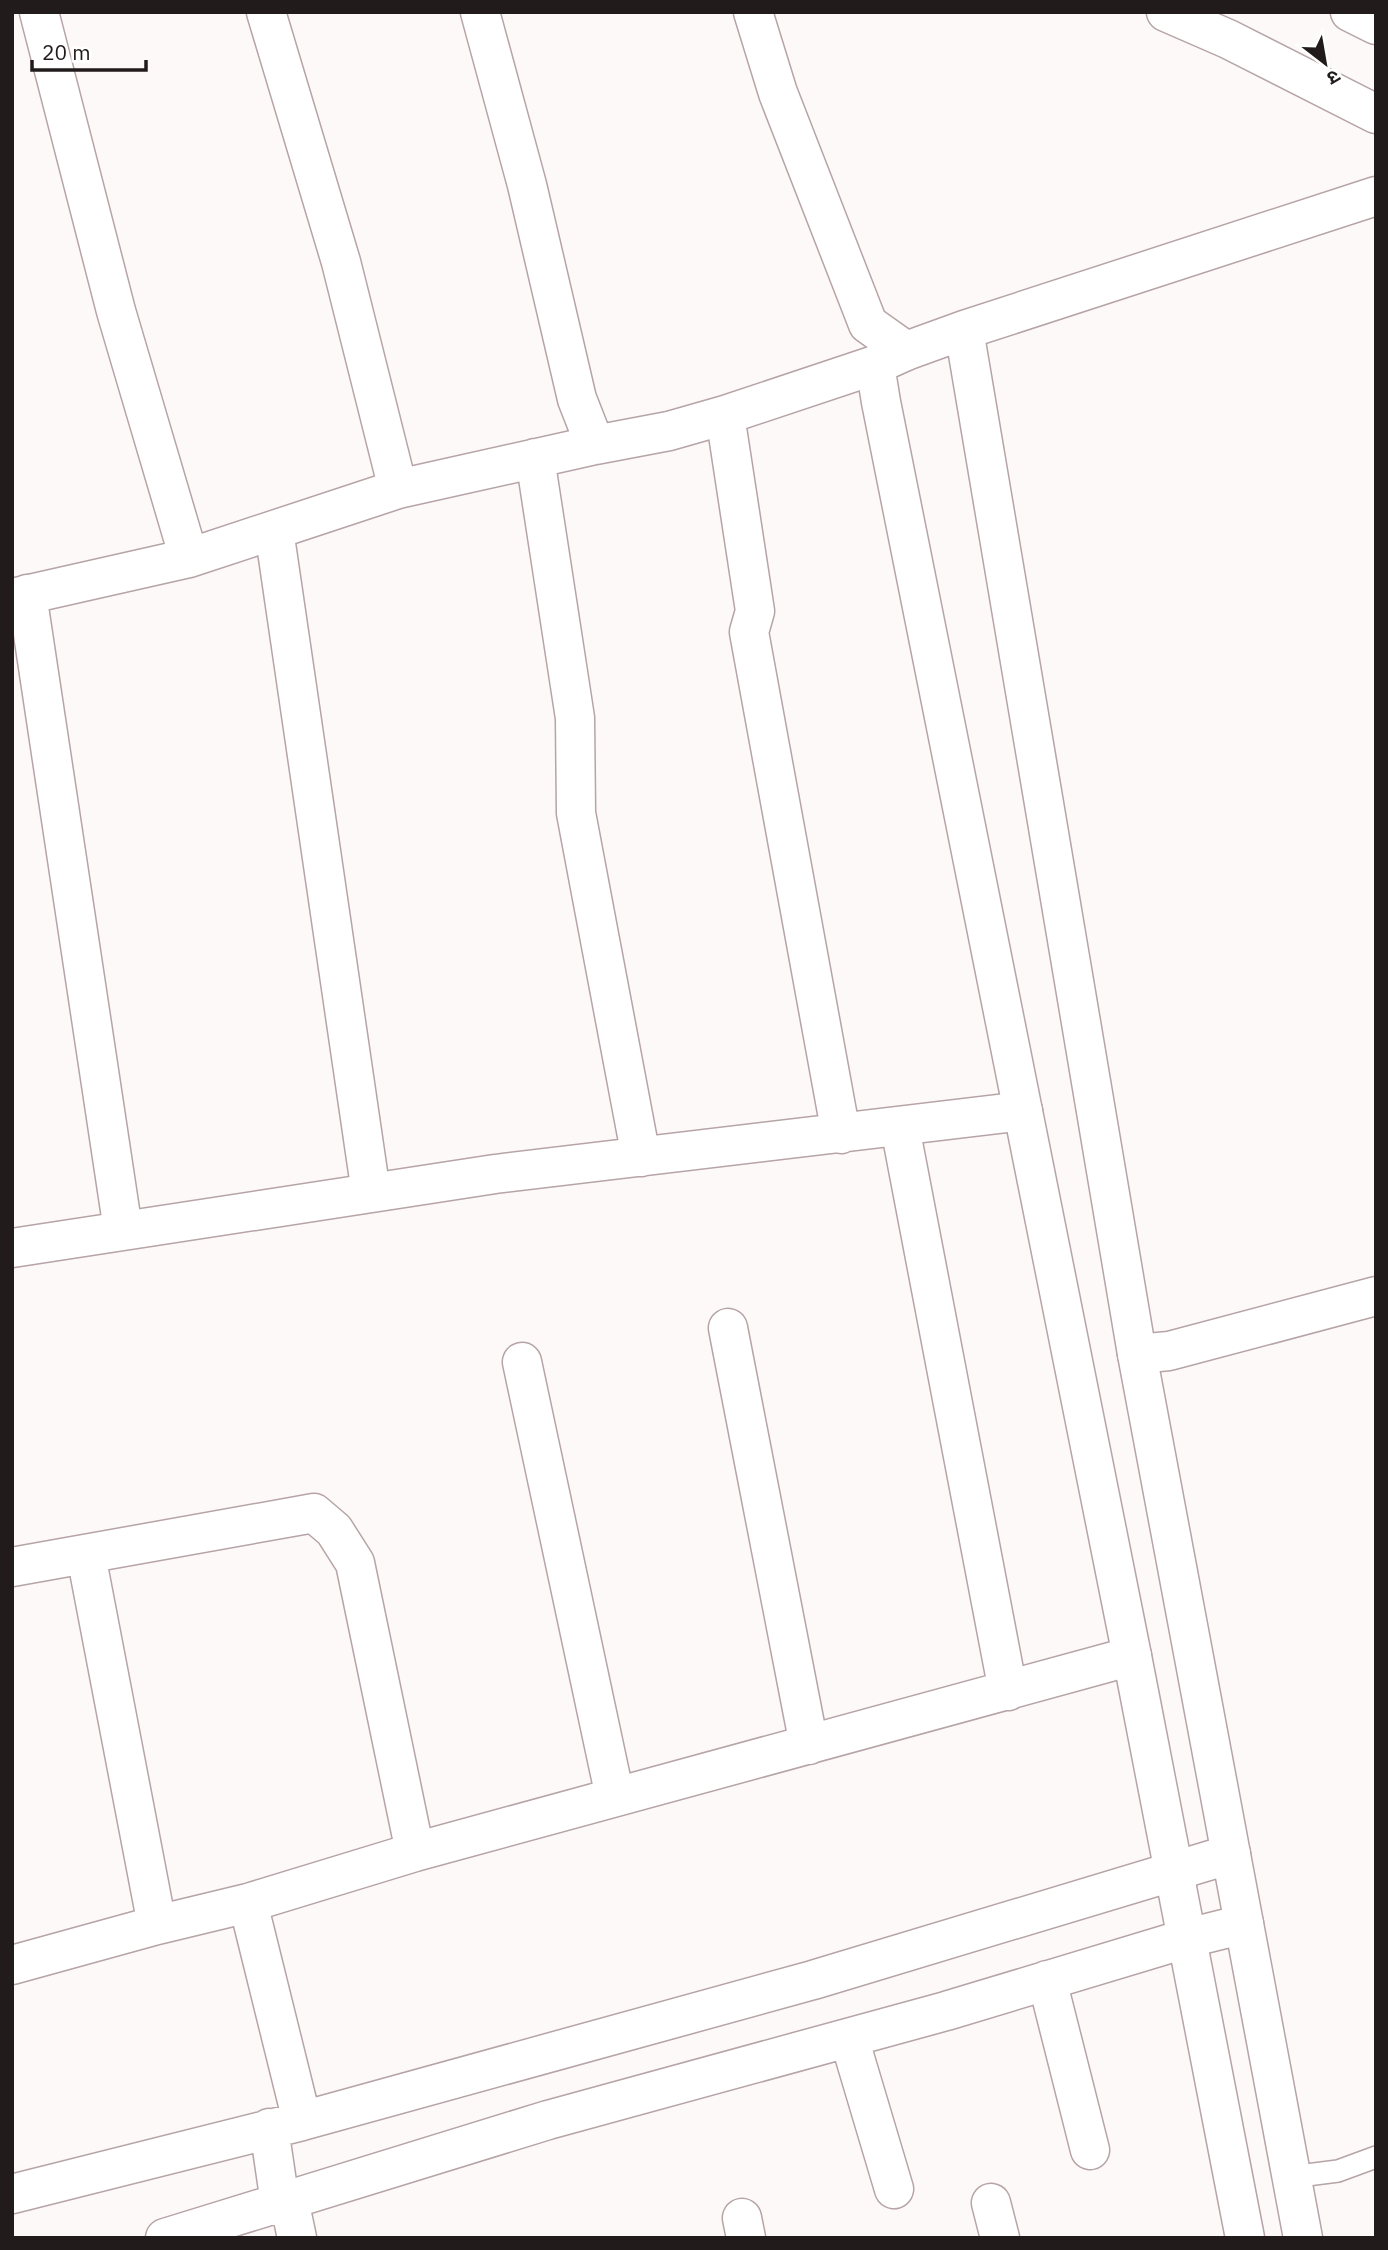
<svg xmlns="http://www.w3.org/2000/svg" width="1388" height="2250" font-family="'IBM Plex Sans','Noto Sans Devanagari',sans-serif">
<rect width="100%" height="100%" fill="#fdf9f9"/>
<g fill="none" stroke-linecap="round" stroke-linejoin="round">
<defs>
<path id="lane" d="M 1291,2177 L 1338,2171 L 1376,2157"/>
<path id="street" d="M 39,12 L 116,311 L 189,558
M 266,12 L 341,262 L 398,489
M 480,12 L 527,185 L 577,399 L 595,445
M 753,12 L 778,93 L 868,324 L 906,351
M 725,415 L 755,611 L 749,632 L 841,1134
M 535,458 L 575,718 L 576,813 L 641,1157
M 274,530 L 371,1193
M 27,594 L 123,1230
M 12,598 L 189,558 L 398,489 L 595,445 L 669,431 L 725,415 L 875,365
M 900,1127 L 1008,1691
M 12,1248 L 495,1174 L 1023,1111
M 728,1328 L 809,1745
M 1137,1354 L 1169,1351 L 1376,1296
M 522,1362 L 615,1797
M 86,1555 L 157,1925
M 12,1567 L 314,1513 L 334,1530 L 355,1563 L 415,1852
M 248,1903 L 302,2121
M 12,1965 L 157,1925 L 248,1903 L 415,1852 L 1132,1656
M 1047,1980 L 1090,2150
M 849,2038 L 894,2189
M 269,2128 L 280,2203
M 12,2194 L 302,2121 L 813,1980 L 1231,1854
M 289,2200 L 297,2238
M 991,2203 L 1000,2238
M 742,2218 L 746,2238
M 165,2238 L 548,2120 L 946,2011 L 1188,1938 L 1244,1924"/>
<path id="secondary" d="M 1166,12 L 1228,39 L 1376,114
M 1350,12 L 1376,25
M 964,330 L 1137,1354 L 1303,2238
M 1245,2238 L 1132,1656 L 881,402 L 875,365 L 906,351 L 964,330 L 1376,196"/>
</defs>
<use href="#lane" stroke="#b6a4a6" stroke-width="24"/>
<use href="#street" stroke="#b6a4a6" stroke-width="41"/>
<use href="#secondary" stroke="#b6a4a6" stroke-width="41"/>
<use href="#lane" stroke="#fff" stroke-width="21"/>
<use href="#street" stroke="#fff" stroke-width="38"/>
<use href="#secondary" stroke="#fff" stroke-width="38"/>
</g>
<rect width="1388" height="2250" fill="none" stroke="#221b1c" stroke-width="28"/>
<g transform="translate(1325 63) rotate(149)" stroke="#ffffff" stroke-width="5" paint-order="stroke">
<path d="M0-5L12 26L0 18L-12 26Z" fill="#221b1c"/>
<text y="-10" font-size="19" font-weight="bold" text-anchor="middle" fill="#221b1c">उ</text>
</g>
<path d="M32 60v10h114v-10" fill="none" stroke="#221b1c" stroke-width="3.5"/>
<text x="42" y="60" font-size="21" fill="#221b1c" stroke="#ffffff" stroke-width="5" paint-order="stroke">20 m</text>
</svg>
